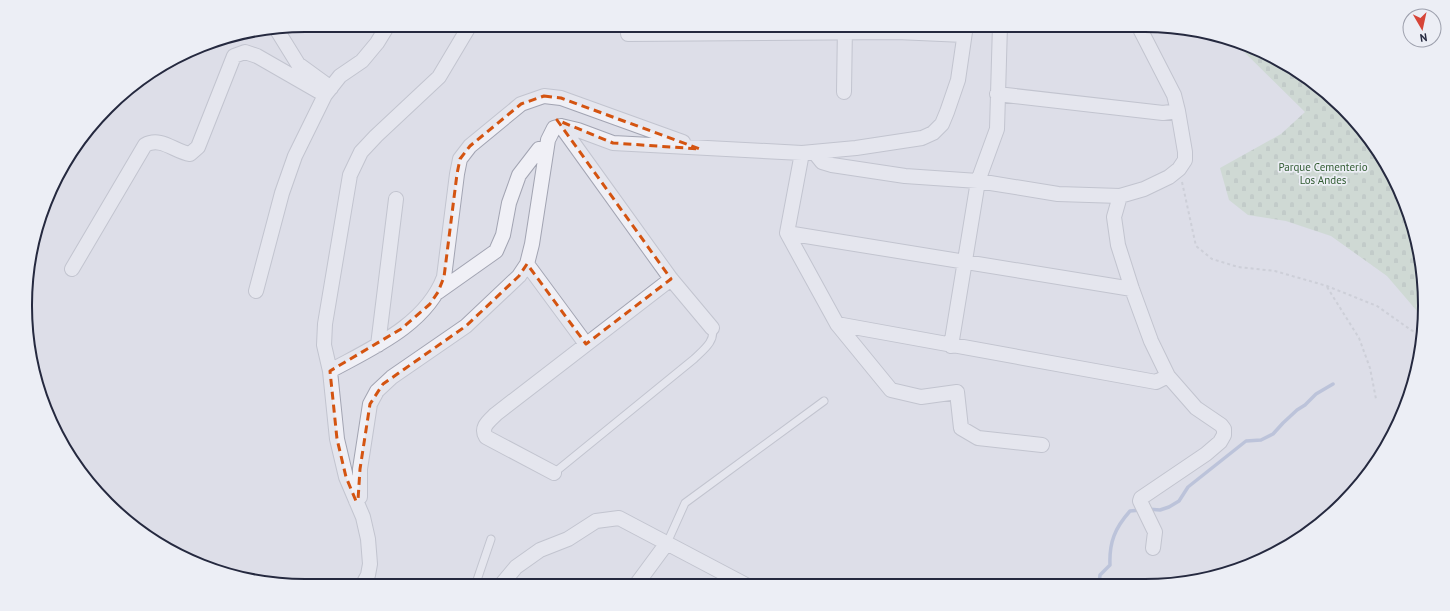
<svg xmlns="http://www.w3.org/2000/svg" width="1450" height="611" font-family="'PT Sans',sans-serif">
<defs>
<pattern id="cemetery-stones" width="16" height="16" patternUnits="userSpaceOnUse"><rect width="16" height="16" fill="#bed2bd"/><path d="M2 7V4a2 2 0 0 1 4 0v3zM10 15v-3a2 2 0 0 1 4 0v3z" fill="#a3b4a4"/></pattern>
</defs>
<rect width="100%" height="100%" fill="#dddee8"/>
<path fill="url(#cemetery-stones)" d="M 1231,39 L 1285,62 L 1329,94 L 1367,135 L 1396,181 L 1415,233 L 1424,287 L 1423,318 L 1387,276 L 1331,236 L 1286,221 L 1248,215 L 1229,200 L 1220,168 L 1281,134 L 1305,112 Z"/>
<g fill="none" stroke-linecap="round" stroke-linejoin="round">
<path stroke="#95a3ca" stroke-width="3.5" d="M 1147,509 L 1160,510 L 1169,507 L 1179,501 L 1188,487 L 1246,441 L 1261,440 L 1273,434 L 1283,423 L 1297,410 L 1305,405 L 1316,394 L 1333,384
M 1099,584 L 1100,575 L 1110,565 C 1109,542 1115,528 1130,511 L 1141,510"/>
<defs>
<path id="service" d="M 554,473 L 694,359 C 703,350 716,341 712,328
M 667,543 L 685,503 L 824,401
M 475,586 L 491,539"/>
<path id="minor" d="M 277,30 L 298,64 L 331,88
M 628,34 L 897,32 L 964,35
M 844,92 L 845,25
M 997,94 L 1163,113 L 1178,111
M 561,126 L 671,279 L 712,328
M 814,152 L 822,162 L 832,165 L 905,176 L 978,181 L 1058,194 L 1120,196 L 1144,189 L 1169,177 L 1179,169 L 1185,160 L 1185,152 L 1178,111 L 1174,95 L 1138,25
M 802,153 L 787,233 L 837,324 L 891,390 L 921,397 L 957,392 L 961,428 L 978,438 L 1042,445
M 1120,196 L 1114,217 L 1118,245 L 1132,289 L 1151,341 L 1168,376 L 1196,408 L 1221,425 L 1224,429 L 1224,435 L 1220,442 L 1206,454 L 1141,498 L 1140,501 L 1155,532 L 1153,548
M 787,233 L 1132,289
M 527,264 L 586,344
M 72,269 L 145,145 C 161,136 175,152 190,154 L 198,147 L 234,56 L 245,52 L 257,56 L 325,95
M 256,291 L 282,193 L 295,156 L 325,95 L 340,76 L 362,61 L 377,43 L 388,25
M 438,292 L 496,251 L 503,235 L 509,203 L 519,175 L 539,149 L 546,148
M 837,324 L 1156,382 L 1168,376
M 378,345 L 396,199
M 951,346 L 978,181 L 997,129 L 1000,25
M 330,371 C 372,348 426,325 444,277 L 457,174 L 460,159 L 470,146 L 521,104 L 544,96 L 561,98 L 683,142
M 554,473 L 486,437 C 480,427 489,421 496,414 L 671,279
M 356,501 L 360,497 L 360,469 L 370,404 L 377,391 L 392,377 L 466,326 L 519,276 L 527,264 L 532,244 L 548,140 L 554,128 L 561,126 L 578,130 L 613,143 L 802,153 L 856,148 L 922,138 L 933,133 L 942,124 L 947,112 L 958,80 L 966,25
M 501,585 L 516,567 L 540,550 L 568,539 L 596,521 L 619,518 L 746,585
M 636,585 L 667,543
M 362,586 L 368,575 L 370,564 L 368,539 L 363,517 L 346,477 L 337,439 L 330,371 L 324,345 L 325,324 L 350,175 L 361,152 L 376,136 L 439,77 L 470,25"/>
</defs>
<use href="#service" stroke="#a2a4b2" stroke-width="9"/>
<use href="#minor" stroke="#a2a4b2" stroke-width="16"/>
<path stroke="#bbbcc6" stroke-width="2" stroke-dasharray="3 3" stroke-linecap="butt" d="M 1182,182 L 1196,246 L 1212,259 L 1238,267 L 1275,271 L 1327,286 L 1377,306 L 1411,330 L 1423,336
M 1327,287 L 1359,338 L 1370,368 L 1376,399"/>
<use href="#service" stroke="#f0f0f6" stroke-width="7"/>
<use href="#minor" stroke="#f0f0f6" stroke-width="14"/>
</g>
<path d="M0 0H1450V611H0ZM 544,96 L 561,98 L 700,149 L 613,143 L 557,120 L 671,279 L 586,344 L 527,264 L 519,276 L 466,326 L 383,384 L 370,404 L 360,469 L 358,500 L 356,501 L 346,477 L 337,439 L 330,371 L 401,329 L 430,304 L 438,292 L 444,277 L 457,174 L 460,159 L 470,146 L 521,104 Z" fill="#dddee8" fill-opacity=".55" fill-rule="evenodd"/>
<path fill="none" stroke="#d45411" stroke-width="3" stroke-dasharray="8 5" stroke-linejoin="round" d="M 544,96 L 561,98 L 700,149 L 613,143 L 557,120 L 671,279 L 586,344 L 527,264 L 519,276 L 466,326 L 383,384 L 370,404 L 360,469 L 358,500 L 356,501 L 346,477 L 337,439 L 330,371 L 401,329 L 430,304 L 438,292 L 444,277 L 457,174 L 460,159 L 470,146 L 521,104 Z"/>
<g text-anchor="middle" stroke-width="3.5" stroke-linejoin="round" paint-order="stroke">
<g font-size="11" fill="#325c33" stroke="#eceef5">
<text x="1323" y="171">Parque Cementerio<tspan x="1323" dy="13">Los Andes</tspan></text>
</g>
</g>
<path d="M0 0H1450V611H0ZM305 32H1145A273 273 0 0 1 1418 305V306A273 273 0 0 1 1145 579H305A273 273 0 0 1 32 306V305A273 273 0 0 1 305 32Z" fill="#eceef5" fill-rule="evenodd"/>
<path fill="none" stroke="#25293f" stroke-width="2" d="M305 32H1145A273 273 0 0 1 1418 305V306A273 273 0 0 1 1145 579H305A273 273 0 0 1 32 306V305A273 273 0 0 1 305 32Z"/>
<g transform="translate(1422 28) rotate(171)"><circle r="19" fill="#eceef5" stroke="#9c9fac"/>
<path d="M0-3L7 15L0 10L-7 15Z" fill="#d64538"/>
<text y="-6" font-size="11" font-weight="bold" text-anchor="middle" fill="#25293f">N</text>
</g>
</svg>
